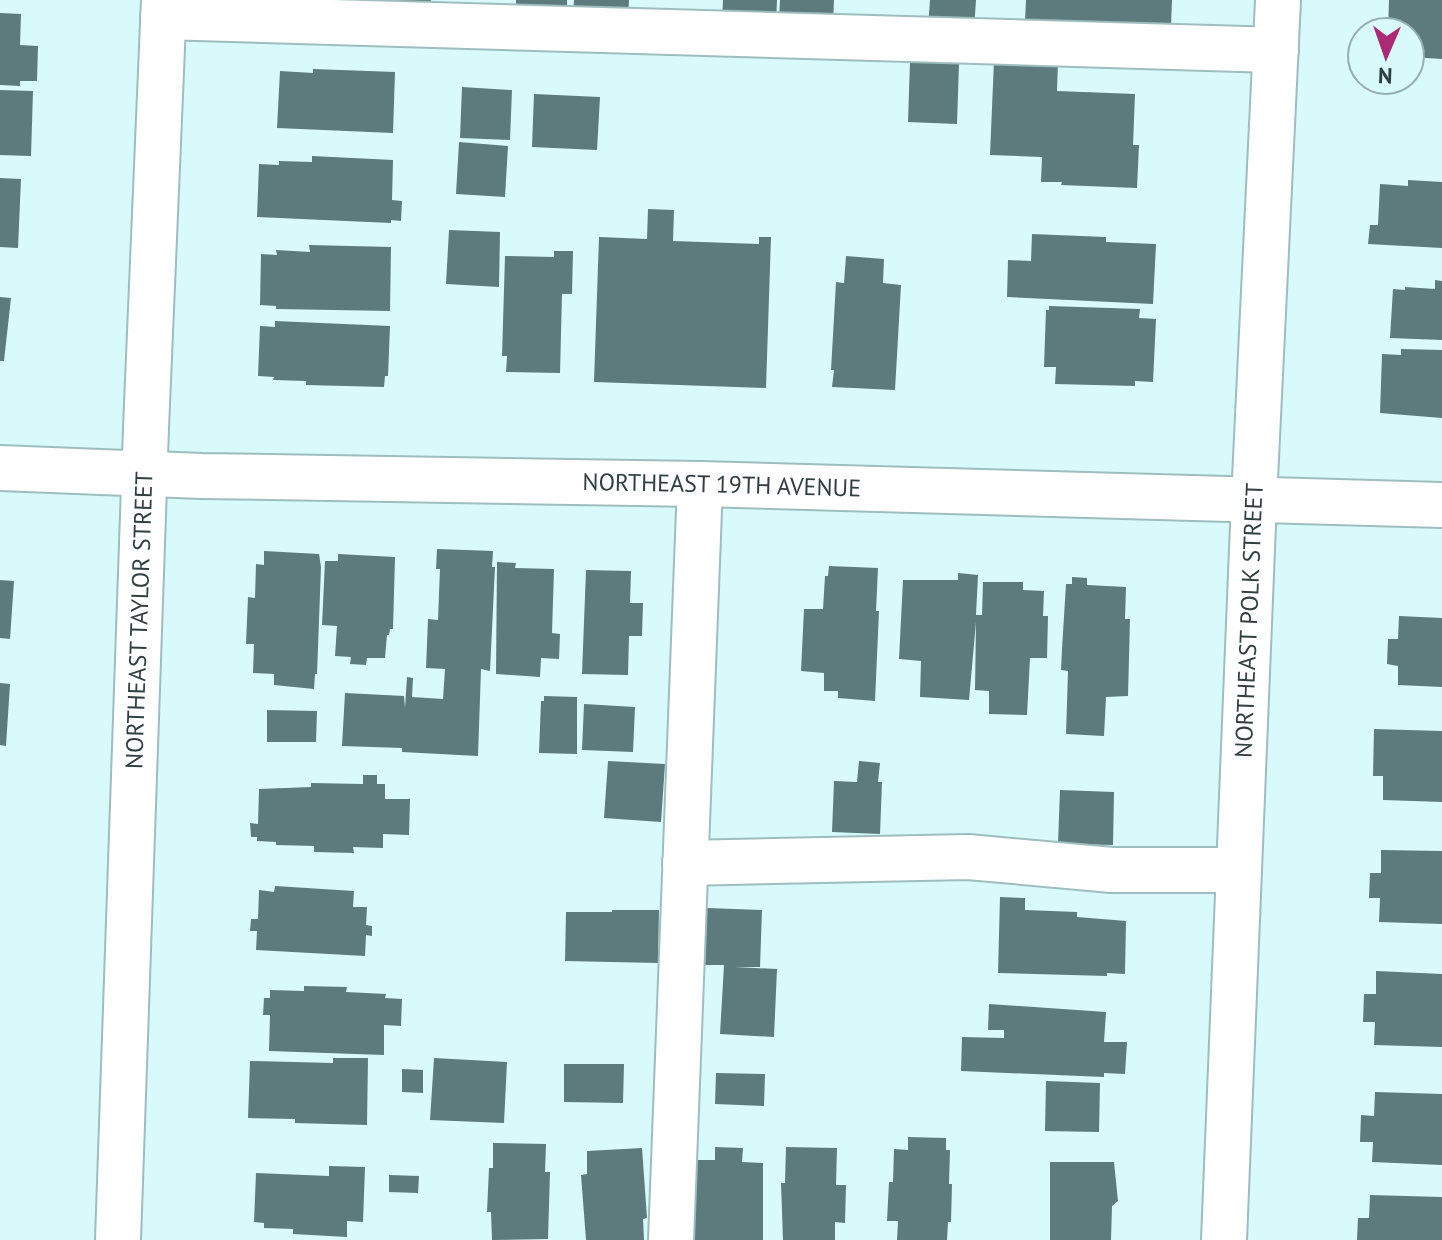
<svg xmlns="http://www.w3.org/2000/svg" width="1442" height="1240" font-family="'PT Sans',sans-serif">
<rect width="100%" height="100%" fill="#d9fafb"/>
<path fill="#5d7a7c" d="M 373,0 L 431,0 L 430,13 L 372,11 Z
M 516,0 L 567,0 L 567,15 L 516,14 Z
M 574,0 L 629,0 L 628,18 L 573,17 Z
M 723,0 L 777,0 L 776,23 L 722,21 Z
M 780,0 L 834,0 L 833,22 L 779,21 Z
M 930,0 L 976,0 L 974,30 L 928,27 Z
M 1026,0 L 1172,0 L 1171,26 L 1025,21 Z
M 1389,0 L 1442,0 L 1442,59 L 1410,57 L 1410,32 L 1388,32 Z
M 0,13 L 21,14 L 20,45 L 38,46 L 37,81 L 20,81 L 20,86 L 0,85 Z
M 994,60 L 1058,62 L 1057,91 L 1135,94 L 1133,145 L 1139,145 L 1137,188 L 1061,185 L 1062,182 L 1041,182 L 1042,157 L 990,155 Z
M 910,62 L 959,64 L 957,124 L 908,122 Z
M 313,69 L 395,72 L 393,133 L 277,128 L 280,71 L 313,73 Z
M 462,87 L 512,90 L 510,140 L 460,138 Z
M 0,90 L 33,91 L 31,156 L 0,155 Z
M 534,94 L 600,97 L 597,150 L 532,147 Z
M 459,142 L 508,146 L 505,197 L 456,194 Z
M 312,156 L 393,160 L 392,200 L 402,201 L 401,221 L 391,220 L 391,223 L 257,217 L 259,164 L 279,165 L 279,161 L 312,162 Z
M 0,178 L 21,179 L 18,248 L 0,247 Z
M 1408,180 L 1442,182 L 1442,248 L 1368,244 L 1370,225 L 1378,225 L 1380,184 L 1408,186 Z
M 648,209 L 674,210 L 673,241 L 759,244 L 759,237 L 771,237 L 766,388 L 594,382 L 599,237 L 647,239 Z
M 449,230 L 500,232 L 499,287 L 446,284 Z
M 1032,234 L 1106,237 L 1106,242 L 1156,244 L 1153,304 L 1007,297 L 1008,260 L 1031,261 Z
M 309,245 L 391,247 L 390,311 L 276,309 L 276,306 L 260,305 L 261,254 L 277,255 L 276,250 L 310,252 Z
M 554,251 L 573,251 L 572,294 L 562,294 L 560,373 L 506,372 L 507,356 L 502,356 L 505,256 L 554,257 Z
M 846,256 L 884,259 L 883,283 L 901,285 L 895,390 L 832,387 L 834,370 L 831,370 L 836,282 L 844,283 Z
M 1435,280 L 1442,281 L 1442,340 L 1390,338 L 1393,289 L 1405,290 L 1405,287 L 1435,289 Z
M 0,297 L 11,298 L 4,361 L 0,361 Z
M 1049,306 L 1140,309 L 1139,318 L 1156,319 L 1153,382 L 1135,381 L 1135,386 L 1055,384 L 1056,367 L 1044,367 L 1046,310 L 1049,310 Z
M 275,321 L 390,326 L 388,376 L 385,376 L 384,387 L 306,385 L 306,381 L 273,380 L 274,377 L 258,376 L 260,326 L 275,327 Z
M 1401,349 L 1442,350 L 1442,418 L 1380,413 L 1382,354 L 1401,355 Z
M 437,549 L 493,551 L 492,567 L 495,567 L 490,671 L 481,669 L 478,756 L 402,752 L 402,748 L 342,746 L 345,693 L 404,696 L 405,708 L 407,677 L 413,678 L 412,697 L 443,699 L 445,669 L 426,668 L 428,619 L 438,620 L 440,569 L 436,569 Z
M 264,551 L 319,554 L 321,567 L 317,674 L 315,674 L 314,689 L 274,685 L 274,674 L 253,673 L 254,644 L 246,644 L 248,597 L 255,598 L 256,564 L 264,565 Z
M 338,554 L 395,557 L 393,629 L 390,629 L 389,635 L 387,635 L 385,658 L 367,658 L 366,665 L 350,664 L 351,657 L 335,656 L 337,626 L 322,625 L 325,561 L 338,561 Z
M 497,562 L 516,563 L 515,568 L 554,569 L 552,633 L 560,634 L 559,659 L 541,658 L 540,677 L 496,674 Z
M 829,566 L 878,568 L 876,611 L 879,611 L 875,701 L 838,698 L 838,691 L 824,691 L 824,673 L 801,671 L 804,609 L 823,609 L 825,576 L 828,576 Z
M 586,570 L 631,571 L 630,603 L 643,603 L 642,636 L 629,636 L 628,675 L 582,674 Z
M 958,573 L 978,575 L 976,615 L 982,615 L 983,582 L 1023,582 L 1023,590 L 1044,591 L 1043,616 L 1048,616 L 1047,658 L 1030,658 L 1027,715 L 989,714 L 989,691 L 975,690 L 976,622 L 969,700 L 920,697 L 921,661 L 899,659 L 903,580 L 958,580 Z
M 1072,577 L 1087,578 L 1087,585 L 1126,587 L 1125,619 L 1130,619 L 1128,696 L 1106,697 L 1104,736 L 1066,734 L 1068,671 L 1061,670 L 1062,649 L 1066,584 L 1072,584 Z
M 0,580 L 14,581 L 10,639 L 0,638 Z
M 1399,616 L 1442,618 L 1442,687 L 1398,685 L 1398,666 L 1387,664 L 1388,639 L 1398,639 Z
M 0,683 L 10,684 L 6,746 L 0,745 Z
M 544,696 L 577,697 L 577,754 L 539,753 L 541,701 L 544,701 Z
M 584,704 L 635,707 L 633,752 L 582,750 Z
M 267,710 L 317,711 L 316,742 L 267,742 Z
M 1374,729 L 1442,731 L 1442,802 L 1383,800 L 1383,776 L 1373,776 Z
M 608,761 L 665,764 L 661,822 L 604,818 Z
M 859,761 L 880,763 L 878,782 L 882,782 L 880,834 L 832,832 L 834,781 L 857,782 Z
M 363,775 L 377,775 L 377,784 L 385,784 L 385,799 L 410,799 L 409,835 L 383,834 L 383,848 L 353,847 L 354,853 L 314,852 L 314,846 L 276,845 L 276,842 L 257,841 L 257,837 L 251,837 L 250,823 L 258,824 L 259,789 L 311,787 L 311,783 L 363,784 Z
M 1060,790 L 1114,792 L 1113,845 L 1058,844 Z
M 1381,850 L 1442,851 L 1442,924 L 1379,922 L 1380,898 L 1369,898 L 1370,873 L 1381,873 Z
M 275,886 L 354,891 L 353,907 L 367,907 L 366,925 L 372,926 L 372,936 L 366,935 L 365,956 L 256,950 L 257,931 L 250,931 L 251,919 L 258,919 L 259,890 L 274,892 Z
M 1000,897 L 1025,898 L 1025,910 L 1077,912 L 1077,917 L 1126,921 L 1125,974 L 1107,973 L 1107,976 L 998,973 Z
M 707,908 L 762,910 L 760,967 L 735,967 L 777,969 L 774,1037 L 720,1034 L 724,965 L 705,965 Z
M 612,910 L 659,910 L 658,963 L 565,961 L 566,912 L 612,912 Z
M 1376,971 L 1442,974 L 1442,1047 L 1374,1045 L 1375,1022 L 1363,1022 L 1364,994 L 1376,994 Z
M 304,986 L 347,987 L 346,992 L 386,994 L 385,998 L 402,999 L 401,1026 L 384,1025 L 384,1055 L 269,1051 L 270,1015 L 263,1015 L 264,998 L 270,998 L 270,990 L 304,991 Z
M 989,1004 L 1106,1012 L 1104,1042 L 1127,1042 L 1125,1074 L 1104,1073 L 1104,1077 L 961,1071 L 962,1037 L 1004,1038 L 1004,1030 L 988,1030 Z
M 333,1058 L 368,1058 L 367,1125 L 295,1123 L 295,1119 L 248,1118 L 250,1061 L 333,1063 Z
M 434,1058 L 507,1062 L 504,1123 L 430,1120 Z
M 564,1064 L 624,1064 L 623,1103 L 564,1102 Z
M 402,1069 L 423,1070 L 423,1093 L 402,1092 Z
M 716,1073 L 765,1074 L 764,1106 L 715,1104 Z
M 1046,1081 L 1100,1083 L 1099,1132 L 1045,1131 Z
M 1375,1092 L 1442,1094 L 1442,1165 L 1372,1162 L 1373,1142 L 1360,1142 L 1361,1115 L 1374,1116 Z
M 908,1137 L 946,1138 L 946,1150 L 950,1150 L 949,1184 L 952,1184 L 951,1222 L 948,1222 L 947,1240 L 897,1240 L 898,1221 L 887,1221 L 889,1182 L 893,1182 L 894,1149 L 908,1150 Z
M 493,1143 L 546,1144 L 545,1172 L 550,1172 L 548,1239 L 492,1240 L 491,1212 L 487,1212 L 489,1168 L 493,1168 Z
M 715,1147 L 743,1148 L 742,1162 L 763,1163 L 763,1240 L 692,1240 L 692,1160 L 715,1160 Z
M 786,1147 L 837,1148 L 836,1185 L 846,1185 L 845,1223 L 835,1222 L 835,1240 L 783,1240 L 781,1183 L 785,1183 Z
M 642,1148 L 647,1218 L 643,1219 L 644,1240 L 586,1240 L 581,1175 L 587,1174 L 587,1151 Z
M 1050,1162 L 1114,1162 L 1118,1201 L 1112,1206 L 1111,1240 L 1050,1240 Z
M 329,1166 L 365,1167 L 363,1222 L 347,1221 L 347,1237 L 293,1234 L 293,1229 L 264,1228 L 264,1223 L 254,1222 L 256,1173 L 329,1176 Z
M 389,1175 L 419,1176 L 418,1193 L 389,1192 Z
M 1370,1195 L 1442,1197 L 1442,1240 L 1357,1240 L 1358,1218 L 1369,1218 Z"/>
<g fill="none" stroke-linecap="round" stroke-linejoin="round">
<defs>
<g id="minor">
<path d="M 163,17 L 1276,50"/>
<path id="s1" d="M 0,468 L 202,476 L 700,484 L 1442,505"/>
<path d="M 685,863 L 968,857 L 1112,870 L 1239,870"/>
<path id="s2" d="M 118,1240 L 146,428 L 164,0"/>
<path d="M 671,1240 L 700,484"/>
<path id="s3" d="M 1224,1240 L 1254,500 L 1278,0"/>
</g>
</defs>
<use href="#minor" stroke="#9ebdbe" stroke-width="48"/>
<use href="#minor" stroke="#fff" stroke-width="44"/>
</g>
<g text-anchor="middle" stroke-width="8" stroke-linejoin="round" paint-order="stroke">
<g font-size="24" fill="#323f40" stroke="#d9fafb">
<text dy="8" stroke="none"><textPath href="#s1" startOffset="722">NORTHEAST 19TH AVENUE</textPath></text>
<text dy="8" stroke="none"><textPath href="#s2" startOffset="620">NORTHEAST TAYLOR STREET</textPath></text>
<text dy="8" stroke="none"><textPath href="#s3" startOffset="620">NORTHEAST POLK STREET</textPath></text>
</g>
</g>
<g transform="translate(1386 56) rotate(182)"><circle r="38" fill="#d9fafb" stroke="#96afb0" stroke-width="2"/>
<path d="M0-6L14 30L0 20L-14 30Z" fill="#ac2974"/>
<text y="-12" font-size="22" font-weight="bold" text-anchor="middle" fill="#323f40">N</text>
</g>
</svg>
